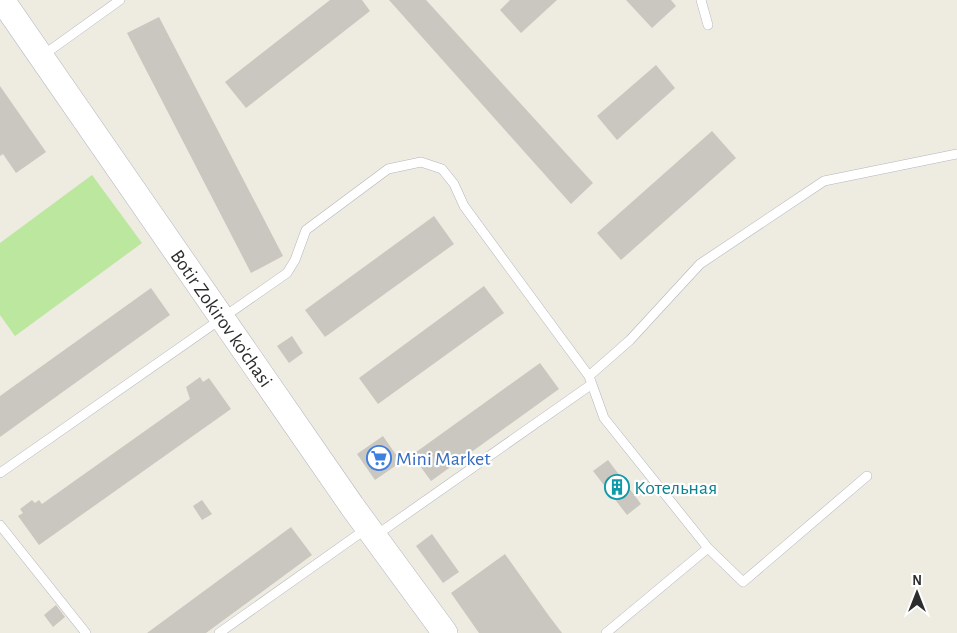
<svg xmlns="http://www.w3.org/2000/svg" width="957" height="633" font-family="'Alegreya Sans',sans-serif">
<rect width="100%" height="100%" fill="#eeebe1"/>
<path fill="#bbe79e" d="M 92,175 L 142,243 L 15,336 L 0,315 L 0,243 Z"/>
<path fill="#cac7c0" d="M 330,0 L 362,0 L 370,11 L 246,108 L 225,82 Z
M 389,0 L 426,0 L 593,183 L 571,204 Z
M 510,0 L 557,0 L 521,33 L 500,10 Z
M 626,0 L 671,0 L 676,6 L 652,28 Z
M 159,17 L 283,256 L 251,273 L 127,33 Z
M 656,65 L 675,88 L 617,140 L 597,116 Z
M 0,86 L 46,152 L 16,173 L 3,154 L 0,156 Z
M 712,131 L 736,158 L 621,260 L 597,233 Z
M 434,216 L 454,244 L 325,337 L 305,310 Z
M 484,286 L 504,313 L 378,404 L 359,378 Z
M 151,288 L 170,315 L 0,437 L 0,396 Z
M 292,336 L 303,353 L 289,363 L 277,346 Z
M 540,363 L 559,389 L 431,481 L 412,455 Z
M 200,377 L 203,382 L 209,378 L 231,409 L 39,545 L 18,516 L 23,513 L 20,509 L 32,500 L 35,503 L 39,500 L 42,504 L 190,399 L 186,387 Z
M 383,436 L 401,462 L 375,480 L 357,454 Z
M 608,460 L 641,504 L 627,515 L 593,471 Z
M 202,500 L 212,514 L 202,520 L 193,506 Z
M 291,527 L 312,555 L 206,633 L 147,633 Z
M 432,534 L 459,572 L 443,583 L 416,546 Z
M 505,554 L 549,616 L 562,633 L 479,633 L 451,593 Z
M 56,605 L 65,617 L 53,627 L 44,615 Z"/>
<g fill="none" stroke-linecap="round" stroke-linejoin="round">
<defs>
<path id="lane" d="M 701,0 L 708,25
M 42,56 L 120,0
M 589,376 L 630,340 L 700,264 L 824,181 L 957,154
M 0,473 L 287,273 L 295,260 L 306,230 L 388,169 L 421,162 L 442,169 L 454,184 L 464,206 L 589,376 L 604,418 L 708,548 L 606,633
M 0,525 L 86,633
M 375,536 L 592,384
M 708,548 L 743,582 L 867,476
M 219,633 L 366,529"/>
<path id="secondary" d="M 2,0 L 352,506 L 445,633"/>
</defs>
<use href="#lane" stroke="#b4b4c0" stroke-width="10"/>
<use href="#secondary" stroke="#b4b4c0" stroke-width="26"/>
<use href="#lane" stroke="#fff" stroke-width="9"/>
<use href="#secondary" stroke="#fff" stroke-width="25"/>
</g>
<defs>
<symbol id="supermarket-ring" viewBox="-11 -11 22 22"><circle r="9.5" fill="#fff" stroke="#3f7fe0" stroke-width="1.5"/><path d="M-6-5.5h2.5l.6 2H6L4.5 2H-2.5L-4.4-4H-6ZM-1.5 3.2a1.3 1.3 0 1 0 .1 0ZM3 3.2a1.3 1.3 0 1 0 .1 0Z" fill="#3f7fe0"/></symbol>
<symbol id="building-ring" viewBox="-11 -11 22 22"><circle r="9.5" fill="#fff" stroke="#0f9aa8" stroke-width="1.5"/><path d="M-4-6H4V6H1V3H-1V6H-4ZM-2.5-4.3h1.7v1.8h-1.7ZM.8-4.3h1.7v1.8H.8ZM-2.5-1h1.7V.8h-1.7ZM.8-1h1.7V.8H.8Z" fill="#0f9aa8"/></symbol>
</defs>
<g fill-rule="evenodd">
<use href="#supermarket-ring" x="365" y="444" width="28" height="28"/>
<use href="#building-ring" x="603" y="473" width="28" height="28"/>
</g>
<g text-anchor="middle" stroke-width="4.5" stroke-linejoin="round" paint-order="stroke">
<g font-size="20" fill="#2d2d2d" stroke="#fff">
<text transform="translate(222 318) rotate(55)" y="7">Botir Zokirov ko'chasi</text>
</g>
<g font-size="20" fill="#366cbe" stroke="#fff" text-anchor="start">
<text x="396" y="465">Mini Market</text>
</g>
<g font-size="20" fill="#0d838f" stroke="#fff" text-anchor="start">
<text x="634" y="494">Котельная</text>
</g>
</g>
<g transform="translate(917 593)" stroke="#ffffff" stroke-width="4" paint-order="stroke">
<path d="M0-4L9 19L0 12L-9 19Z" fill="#2d2d2d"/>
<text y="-8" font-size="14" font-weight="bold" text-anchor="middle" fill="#2d2d2d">N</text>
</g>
</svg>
